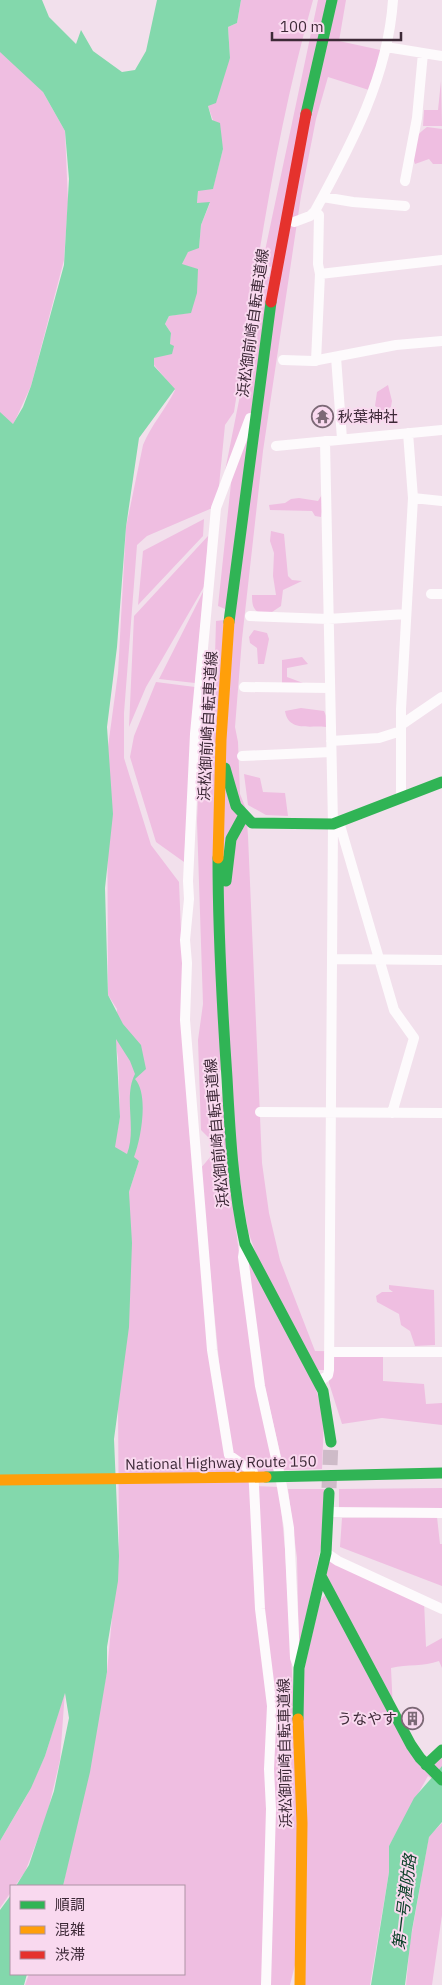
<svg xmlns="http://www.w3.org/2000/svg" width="442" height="1985" font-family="'IBM Plex Sans','Noto Sans JP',sans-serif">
<rect width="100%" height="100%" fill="#f2e0ec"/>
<path fill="#efbee1" d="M 241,0 L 313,0 C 275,134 256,274 234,412 L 225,425 L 217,506 L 147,536 L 137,545 L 124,713 L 124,758 L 151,845 L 179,882 L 189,1128 L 225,1422 L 200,1169 L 217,1149 L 222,1090 L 229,1174 L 254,1371 L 275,1472 L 254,1486 L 279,1487 L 285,1549 L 293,1690 L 301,1683 L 320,1601 L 327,1593 L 426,1765 L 442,1752 L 442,1786 L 428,1776 L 389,1846 L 389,1872 L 370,1985 L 300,1985 L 301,1941 L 290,1985 L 25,1985 L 29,1974 L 184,1974 L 184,1886 L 63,1886 L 107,1672 L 119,1542 L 118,1407 L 129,1192 L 139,1161 L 114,1147 L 120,1117 L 118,1058 L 115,1038 L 117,1009 L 108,995 L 107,754 L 118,673 L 126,527 L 143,445 C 151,425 166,409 175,390 L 154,365 L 154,358 L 170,344 L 171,333 L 165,324 L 169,316 L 187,313 L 182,264 L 188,251 L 199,247 L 201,225 L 210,203 L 197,203 L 198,190 L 213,188 L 223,149 L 208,106 L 230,58 L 228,27 L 237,23 Z
M 318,0 L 346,0 L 339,41 L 385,51 L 372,91 L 328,77 L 316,119 L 301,196 L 263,451 L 242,639 L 235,727 L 238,742 L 240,794 L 246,809 L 248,836 L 262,1163 L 269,1213 L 280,1260 L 315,1351 L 383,1352 L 383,1381 L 424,1384 L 426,1404 L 442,1403 L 442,1425 L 382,1418 L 342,1424 L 329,1383 L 329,1370 L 317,1370 L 257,1257 L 248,1231 L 222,1068 L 217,1076 L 211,1140 L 201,1130 L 198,1040 L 203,1004 L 197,822 L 202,689 L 214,691 L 216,621 L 224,620 L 225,609 L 218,606 L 232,474 L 225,471 L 254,325 L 260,276 L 269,277 L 271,267 L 262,265 Z
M 0,39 L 43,92 L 65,131 L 68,202 L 64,260 L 31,386 L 13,425 L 0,413 Z
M 441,81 L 442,126 L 423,126 L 424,110 L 438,110 Z
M 427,127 L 442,129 L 442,164 L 433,164 L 429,159 L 415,164 C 409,146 412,138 427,127 Z
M 388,385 L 392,401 L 391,407 L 383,411 L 375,406 L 377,392 Z
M 326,488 L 321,517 L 315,516 L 312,511 L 270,510 L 269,505 L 285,503 L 291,499 L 299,498 L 318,501 Z
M 204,519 L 203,536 L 138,605 L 143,551 Z
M 271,531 L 284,534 L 288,576 L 292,580 L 302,581 L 283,590 L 281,606 L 266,616 C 254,611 252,608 252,595 L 276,595 L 273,576 L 274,553 L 270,541 Z
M 208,536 L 205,585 L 146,687 L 129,727 L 134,616 Z
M 204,590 L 195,683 L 159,679 Z
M 254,630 L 267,633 L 269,639 L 264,664 L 258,664 L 257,648 L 250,643 L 249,637 Z
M 302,657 L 308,664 L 287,668 L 287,677 L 303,683 L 282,684 L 282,660 Z
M 156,682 L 195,687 L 184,862 L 156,842 L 130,757 L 134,736 Z
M 301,708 L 324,711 L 327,718 L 326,727 C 310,725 288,732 285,711 Z
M 244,774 L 260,778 L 263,792 L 285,793 L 288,816 L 266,815 L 248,805 Z
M 248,1261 L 315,1385 L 324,1419 L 322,1469 L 284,1470 L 263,1379 Z
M 389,1285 L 434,1290 L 435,1345 L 415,1346 L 410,1331 L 401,1325 L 399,1314 L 377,1302 L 376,1296 L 382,1292 L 393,1292 L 389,1289 Z
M 442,1488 L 442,1510 L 339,1508 L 339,1489 Z
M 288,1489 L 326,1489 L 322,1542 L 299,1648 L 297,1558 Z
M 437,1517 L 440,1544 L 442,1544 L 442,1586 L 340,1547 L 342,1518 Z
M 329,1556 L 424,1601 L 426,1647 L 442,1638 L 442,1668 L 439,1661 C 423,1667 408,1664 391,1668 L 393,1710 L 324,1582 Z
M 65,1691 L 60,1760 L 47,1815 L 25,1872 L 15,1886 L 11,1886 L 11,1892 L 0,1908 L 0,1841 L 27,1795 L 45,1756 Z
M 442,1823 L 442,1915 L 432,1985 L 406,1985 L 410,1943 L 429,1836 Z"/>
<path fill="#83d8ac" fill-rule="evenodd" d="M 0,0 L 42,0 L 49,17 L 76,44 L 81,30 L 93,51 L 122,72 L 135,70 L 146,51 L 157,0 L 241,0 L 237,23 L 228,27 L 230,58 L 216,103 L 208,106 L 212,120 L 220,123 L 223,149 L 213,189 L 198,191 L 197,203 L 210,202 L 201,225 L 199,248 L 188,252 L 182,264 L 198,269 L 197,293 L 191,313 L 169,316 L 165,324 L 171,333 L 170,344 L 174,346 L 172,354 L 154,358 L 154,366 L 175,389 L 139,438 L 126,527 L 117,647 L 107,727 L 113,814 L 105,888 L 108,995 L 123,1024 L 141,1045 L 146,1069 L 135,1079 C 149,1094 141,1139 134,1157 L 139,1161 L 129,1192 L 132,1243 L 129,1327 L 114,1439 L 119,1556 L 118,1581 L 107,1647 L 107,1672 L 90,1772 L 63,1886 L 16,1886 L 29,1865 L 54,1791 L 69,1718 L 65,1693 L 45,1756 L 31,1788 L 0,1841 L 0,412 L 13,424 L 23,407 L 31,386 L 64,265 L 69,179 L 65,131 L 43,92 L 0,52 ZM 116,1039 L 130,1061 L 135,1074 C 123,1097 137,1128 127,1154 L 115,1147 L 120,1117 Z
M 442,1766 L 442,1822 L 429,1837 L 412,1930 L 405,1985 L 371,1985 L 389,1872 L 389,1846 L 414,1798 Z
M 11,1895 L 11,1974 L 27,1974 L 24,1985 L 0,1985 L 0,1910 Z"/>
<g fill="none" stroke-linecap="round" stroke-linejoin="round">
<path stroke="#cebbc8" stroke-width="15" stroke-dasharray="15 8" stroke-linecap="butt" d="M 329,1488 L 331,1442"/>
<path stroke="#fdfafc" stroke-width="10" d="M 386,47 L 442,56
M 405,181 L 417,118 L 423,53
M 323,197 L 353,202 L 405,206
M 315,211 L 319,215 L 318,264 L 320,274 L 442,260
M 294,222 L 310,216 L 315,211 C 351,145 388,77 393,0
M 336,357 L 342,439
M 283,360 L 313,361 L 396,345 L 442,341
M 316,361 L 320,274
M 250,418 L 216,508 L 195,734 L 188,881 L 189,899 L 185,940 L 187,963 L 185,1020 L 212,1350 L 229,1455 L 253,1472 L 254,1486 L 260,1609 L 272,1706 L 269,1769 L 271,1809 L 266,1985
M 276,446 L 442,430
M 413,498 L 442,501
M 431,594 L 442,594
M 250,616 L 328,619 L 406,614
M 244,687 L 330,688
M 401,725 L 442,697
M 331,741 L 379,738 L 401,731
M 242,756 L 331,752
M 401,797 L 401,709 L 413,498 L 408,433
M 339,822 L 394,1010 L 414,1038 L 392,1113
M 332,959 L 442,960
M 260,1112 L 442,1113
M 245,1244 L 243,1257 L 260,1386 L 281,1481 L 289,1528 L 295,1658 L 298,1666
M 329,1352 L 442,1352
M 319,1382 L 328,1375 L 329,1370 L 333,824 L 325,441
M 330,1512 L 442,1513
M 326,1553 L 338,1561 L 442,1609"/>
<path stroke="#30b455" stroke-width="11" d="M 306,114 L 332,0
M 229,622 L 271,302
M 225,768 L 236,806 L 252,823 L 333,824 L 442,782
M 218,858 C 218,932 222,1005 227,1078 C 230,1134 233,1189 245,1244 L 323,1391 L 331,1442
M 226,881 L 231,839 L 243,817
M 266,1477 L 442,1473
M 321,1576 L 411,1745 L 420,1758 L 442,1780
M 298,1719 L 299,1668 L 326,1553 L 329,1493
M 426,1765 L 442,1750"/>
<path stroke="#ff9f0a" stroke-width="11" d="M 218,858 L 221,740 L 229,622
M 0,1480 L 266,1477
M 298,1719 L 302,1823 L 300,1985"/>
<path stroke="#e5322d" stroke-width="11" d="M 271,302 L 306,114"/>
</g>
<defs>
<symbol id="temple-ring" viewBox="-11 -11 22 22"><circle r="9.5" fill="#f9d9ef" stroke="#7c6976" stroke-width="1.5"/><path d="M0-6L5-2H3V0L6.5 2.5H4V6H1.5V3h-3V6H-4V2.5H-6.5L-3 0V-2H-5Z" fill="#7c6976"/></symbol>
<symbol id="building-ring" viewBox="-11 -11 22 22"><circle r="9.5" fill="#f9d9ef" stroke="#7c6976" stroke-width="1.5"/><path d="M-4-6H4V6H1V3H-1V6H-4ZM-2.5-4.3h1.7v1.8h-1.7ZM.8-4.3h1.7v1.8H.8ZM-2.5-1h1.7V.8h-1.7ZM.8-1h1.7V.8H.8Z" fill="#7c6976"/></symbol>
</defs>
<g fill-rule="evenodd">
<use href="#temple-ring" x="310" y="404" width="25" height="25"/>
<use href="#building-ring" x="400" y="1706" width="25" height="25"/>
</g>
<g text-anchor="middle" stroke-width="4" stroke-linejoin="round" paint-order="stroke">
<g font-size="15" fill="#3d2937" stroke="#f9d9ef">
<text transform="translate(253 323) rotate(-82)" y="5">浜松御前崎自転車道線</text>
<text transform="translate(208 726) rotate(-87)" y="5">浜松御前崎自転車道線</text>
<text transform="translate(217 1133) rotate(-95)" y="5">浜松御前崎自転車道線</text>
<text transform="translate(221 1463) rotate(-1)" y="5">National Highway Route 150</text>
<text transform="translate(285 1753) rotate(-91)" y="5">浜松御前崎自転車道線</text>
</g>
<g font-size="15" fill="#3d2937" stroke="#f9d9ef" text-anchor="start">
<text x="338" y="422">秋葉神社</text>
<text x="397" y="1724" text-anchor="end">うなやす</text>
</g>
<g font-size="16" font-style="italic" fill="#0a4027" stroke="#f9d9ef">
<text transform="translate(404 1902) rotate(-83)" y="6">第一号湛防路</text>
</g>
</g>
<rect x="10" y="1885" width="175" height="90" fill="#f9d9ef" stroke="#ae93a5"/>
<rect x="20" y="1901" width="25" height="8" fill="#30b455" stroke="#ae93a5"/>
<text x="55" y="1910" font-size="15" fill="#3d2937">順調</text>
<rect x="20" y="1926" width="25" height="8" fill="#ff9f0a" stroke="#ae93a5"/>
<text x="55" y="1935" font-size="15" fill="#3d2937">混雑</text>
<rect x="20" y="1951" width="25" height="8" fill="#e5322d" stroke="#ae93a5"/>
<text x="55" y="1960" font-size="15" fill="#3d2937">渋滞</text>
<path d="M272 32v8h129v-8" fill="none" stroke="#3d2937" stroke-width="2.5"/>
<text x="280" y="32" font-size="15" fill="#3d2937" stroke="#f9d9ef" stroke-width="4" paint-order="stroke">100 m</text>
</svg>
